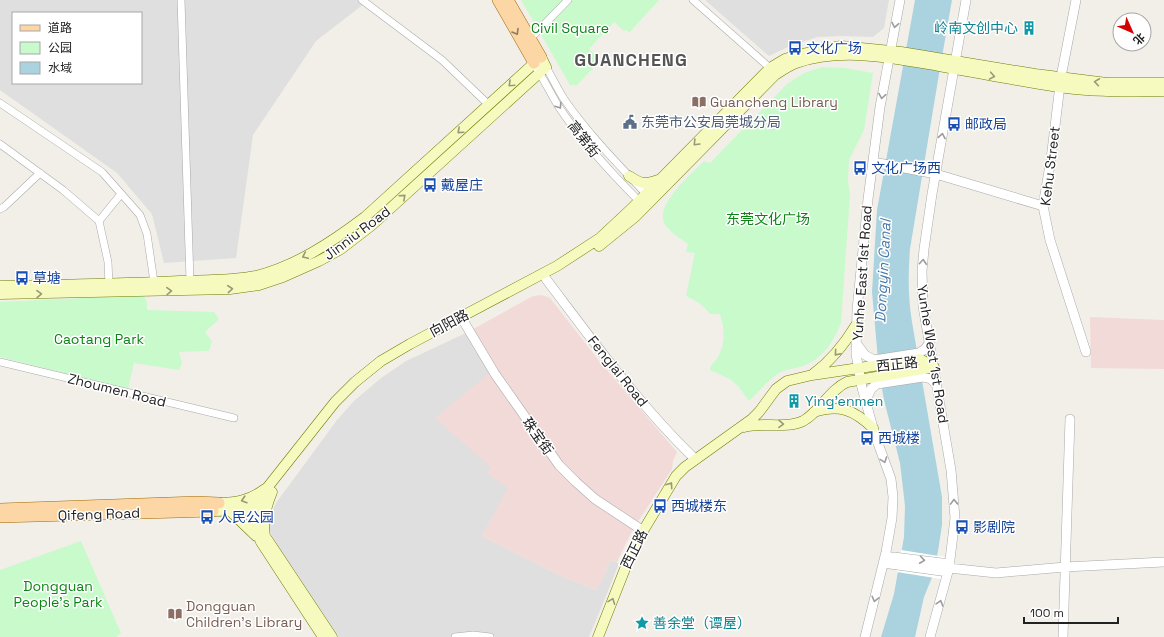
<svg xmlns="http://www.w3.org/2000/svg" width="1164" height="637" font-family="'Space Grotesk','Noto Sans SC',sans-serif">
<rect width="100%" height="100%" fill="#f2efe9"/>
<path fill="#e0dfdf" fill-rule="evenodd" d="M 0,0 L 369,0 L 316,41 L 253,135 L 236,258 L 164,263 L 152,214 L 117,173 L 0,90 ZM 13,13 L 141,13 L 141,83 L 13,83 Z
M 705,0 L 889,0 L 884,28 L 873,37 L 842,36 L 818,37 L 792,45 L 769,56 Z
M 466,333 L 490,373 L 492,467 L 487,473 L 509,488 L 482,536 L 559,575 L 596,590 L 599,582 L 601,583 L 610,560 L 619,563 L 606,596 L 589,637 L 339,637 L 279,547 L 266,525 L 276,503 L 337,420 L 354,401 L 381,378 L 406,361 Z"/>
<path fill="#f2dad9" d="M 542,295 L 550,298 L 600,362 L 677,452 L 673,461 L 672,469 L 632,531 L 617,562 L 610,560 L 601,583 L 599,583 L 596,590 L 559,575 L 482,536 L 508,488 L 487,473 L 491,467 L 435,418 L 490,373 L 466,333 L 533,296 Z
M 1090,317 L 1164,320 L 1164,369 L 1091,368 Z"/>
<path fill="#c8facc" d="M 521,0 L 659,0 L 629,33 L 626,30 L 624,31 L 614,22 L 589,49 L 599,59 L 598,61 L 599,62 L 577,85 L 570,85 Z
M 822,67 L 845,68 L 873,73 L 864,130 L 849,160 L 848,180 L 850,195 L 841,323 C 833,343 822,360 800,367 C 793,369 786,369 779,373 C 768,380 759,392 749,401 L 738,386 L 730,379 L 710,370 L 710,368 C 712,363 717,360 719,355 C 726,341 724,327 720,314 L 710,314 C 703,305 697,301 686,296 L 695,253 L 686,252 L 688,244 C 681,239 671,233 666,226 C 651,207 692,174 704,161 L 710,163 L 787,84 L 804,73 Z
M 143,295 L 147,302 L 147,310 L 214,312 L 219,319 L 205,332 L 212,341 L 209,351 L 179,352 L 182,363 L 179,370 L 134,363 L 128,389 L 0,357 L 0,302 Z
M 81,541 L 121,633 L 116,637 L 0,637 L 0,570 Z"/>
<path fill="#aad3df" d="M 915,0 L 952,0 L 939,74 L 910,249 C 908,274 908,298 912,322 L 942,497 L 942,525 L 938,551 L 933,575 L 924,597 L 915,637 L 881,637 L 894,594 L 904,537 L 905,506 L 900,463 L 884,400 L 879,371 L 872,292 L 877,210 Z"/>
<path fill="#fff" d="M 901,550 L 945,557 L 941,579 L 897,572 Z"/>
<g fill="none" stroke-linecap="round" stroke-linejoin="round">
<defs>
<path id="minor" d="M 181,0 L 190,281
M 362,0 L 442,60 L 489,105
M 693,0 L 770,68 L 772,72
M 530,39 L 568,0
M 546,67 C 552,77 557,88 564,99 C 588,134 619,165 648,196
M 537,69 C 544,80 550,92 557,104 C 580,140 611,173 642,204
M 0,103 L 102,172 L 140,215 L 147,234 L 154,282
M 0,144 L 63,190 L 99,221 L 108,262 L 109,285
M 0,209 L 4,207 L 40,173
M 99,221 L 121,194
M 0,362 L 234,418
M 455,637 L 473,635 L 490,637"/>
<path id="tertiary" d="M 1076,0 L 1061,77 L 1051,159 L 1043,206 L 1050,240 L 1086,352
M 873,162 L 936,174 L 1043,206
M 546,279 C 593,341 639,405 695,459
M 461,317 L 495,374 L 559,465 L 576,482 L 595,499 L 642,530
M 856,343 L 865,355 L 874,360 L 919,353 L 925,349 L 930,342
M 865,402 L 871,389 L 877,384 L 923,377 L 931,379 L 937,385
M 886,556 L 950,564
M 883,563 L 948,572
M 949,568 L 996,573 L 1065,567 L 1164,562
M 865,637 L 886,552 L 892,518 L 893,497 L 891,479 L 875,435 L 862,388 L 856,354 L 857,310 L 868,199 L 880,107 L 900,0
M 930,637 L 949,568 L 955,518 L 951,470 L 923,306 L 922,271 L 924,249 L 932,194 L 966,0
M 1063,637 L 1070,419"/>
<path id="secondary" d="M 629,176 C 641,184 645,185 658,180
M 599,246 L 636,216 L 775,75 C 781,71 788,66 796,63 C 842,47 893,58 939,66 C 979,73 1018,81 1058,87 C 1093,92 1129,92 1164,91
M 0,286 C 60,285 120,284 180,281 C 205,280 231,281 256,276 C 296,266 332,242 365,217 L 541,57 L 546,67 L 372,225 L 341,249 L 319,261 L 283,277 L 259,285 L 230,289 L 0,294
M 812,375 C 831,361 844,345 856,325
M 814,412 C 840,404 854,410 873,428
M 744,427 C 762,422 787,429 803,421 C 820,412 829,390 847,382 L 934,367
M 272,492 C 266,506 262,520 265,536 L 332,637
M 219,503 C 237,503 250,500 265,489
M 229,510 L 256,536
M 213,511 L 246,510 L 259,503
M 323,637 L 261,542 L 254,525 L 255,513 L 267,488 L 335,402 L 355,382 L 381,361 L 410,344 L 557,266 L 600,238 L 630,210 L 770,68 L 785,59 L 798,55 L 841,46 L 901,52 L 1035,74 L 1107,83 L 1164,83
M 598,637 L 634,546 L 676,476 L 685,467 L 752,419 L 759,412 L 776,389 L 787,381 L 812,375 L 920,359 L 934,367"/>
<path id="primary" d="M 498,0 L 534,63
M 508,0 L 541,57
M 0,509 L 197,502 L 219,503
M 0,517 L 213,511"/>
</defs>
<use href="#minor" stroke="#a9a9a9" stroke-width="8"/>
<use href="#tertiary" stroke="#a9a9a9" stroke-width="10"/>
<use href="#secondary" stroke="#707d05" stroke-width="11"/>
<use href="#primary" stroke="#a06b00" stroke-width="12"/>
<use href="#minor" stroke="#fff" stroke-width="7"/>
<use href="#tertiary" stroke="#fff" stroke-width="9"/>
<use href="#secondary" stroke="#f7fabf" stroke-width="10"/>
<use href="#primary" stroke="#fcd6a4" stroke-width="11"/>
</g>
<defs><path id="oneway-chevron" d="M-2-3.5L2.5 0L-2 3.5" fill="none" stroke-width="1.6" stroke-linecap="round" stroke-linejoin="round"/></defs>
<g stroke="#9c9c9c">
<use href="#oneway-chevron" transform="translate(895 25) rotate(101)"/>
<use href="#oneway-chevron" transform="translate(882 96) rotate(99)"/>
<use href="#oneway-chevron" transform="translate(559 106) rotate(56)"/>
<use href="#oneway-chevron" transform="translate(942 136) rotate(-80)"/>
<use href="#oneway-chevron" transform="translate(923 262) rotate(-85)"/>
<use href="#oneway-chevron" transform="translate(884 460) rotate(70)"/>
<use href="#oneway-chevron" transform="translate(954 502) rotate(-92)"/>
<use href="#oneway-chevron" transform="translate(922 560) rotate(8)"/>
<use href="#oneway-chevron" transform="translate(875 599) rotate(104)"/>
<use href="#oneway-chevron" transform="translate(940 603) rotate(-74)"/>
</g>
<use stroke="#8f7c63" href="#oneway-chevron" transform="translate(516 32) rotate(60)"/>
<g stroke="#979978">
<use href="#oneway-chevron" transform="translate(992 76) rotate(10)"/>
<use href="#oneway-chevron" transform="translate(1097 82) rotate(-172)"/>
<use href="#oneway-chevron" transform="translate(511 84) rotate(137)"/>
<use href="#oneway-chevron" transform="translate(460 131) rotate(138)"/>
<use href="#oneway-chevron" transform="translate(696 143) rotate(134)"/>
<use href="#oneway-chevron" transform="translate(403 197) rotate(-42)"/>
<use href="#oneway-chevron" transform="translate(305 256) rotate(155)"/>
<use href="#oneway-chevron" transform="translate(230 289) rotate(-5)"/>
<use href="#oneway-chevron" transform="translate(169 291) rotate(-2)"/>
<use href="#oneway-chevron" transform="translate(39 294) rotate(-1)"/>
<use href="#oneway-chevron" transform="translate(837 353) rotate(131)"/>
<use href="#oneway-chevron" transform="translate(781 424) rotate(1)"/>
<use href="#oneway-chevron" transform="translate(670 485) rotate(-56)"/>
<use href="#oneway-chevron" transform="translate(244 500) rotate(163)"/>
<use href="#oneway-chevron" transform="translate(612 601) rotate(-69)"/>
</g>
<defs>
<symbol id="building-bare" viewBox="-9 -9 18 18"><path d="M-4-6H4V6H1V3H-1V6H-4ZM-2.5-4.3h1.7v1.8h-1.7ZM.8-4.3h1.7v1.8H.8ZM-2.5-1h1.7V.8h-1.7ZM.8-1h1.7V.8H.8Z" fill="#0f9aa8" stroke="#fff" stroke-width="2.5" paint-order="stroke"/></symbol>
<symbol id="bus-bare" viewBox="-9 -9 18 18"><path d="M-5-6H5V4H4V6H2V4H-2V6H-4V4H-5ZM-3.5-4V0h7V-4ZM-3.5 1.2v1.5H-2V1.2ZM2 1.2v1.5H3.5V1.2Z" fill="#1a4fb4" stroke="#fff" stroke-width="2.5" paint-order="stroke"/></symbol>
<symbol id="library-bare" viewBox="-9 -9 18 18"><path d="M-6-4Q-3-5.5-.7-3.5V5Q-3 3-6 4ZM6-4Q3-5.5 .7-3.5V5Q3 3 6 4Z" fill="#8d6e63" stroke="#fff" stroke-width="2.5" paint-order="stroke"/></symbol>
<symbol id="civic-bare" viewBox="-9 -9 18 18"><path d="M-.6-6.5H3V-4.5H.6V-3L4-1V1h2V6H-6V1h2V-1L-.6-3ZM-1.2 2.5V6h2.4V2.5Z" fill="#5c6f8a" stroke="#fff" stroke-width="2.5" paint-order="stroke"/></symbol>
<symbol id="sight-bare" viewBox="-9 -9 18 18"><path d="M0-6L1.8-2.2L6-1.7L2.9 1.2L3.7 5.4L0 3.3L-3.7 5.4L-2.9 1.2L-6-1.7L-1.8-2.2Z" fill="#0f9aa8" stroke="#fff" stroke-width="2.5" paint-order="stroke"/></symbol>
</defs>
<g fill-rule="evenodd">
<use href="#building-bare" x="1019" y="18" width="20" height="20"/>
<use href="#bus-bare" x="785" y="38" width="20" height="20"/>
<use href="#library-bare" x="689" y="92" width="20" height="20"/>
<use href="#civic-bare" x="620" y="112" width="20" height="20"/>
<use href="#bus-bare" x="944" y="114" width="20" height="20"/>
<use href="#bus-bare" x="850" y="158" width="20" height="20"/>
<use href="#bus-bare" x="420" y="175" width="20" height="20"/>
<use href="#bus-bare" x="12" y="268" width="20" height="20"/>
<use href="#building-bare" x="784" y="391" width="20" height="20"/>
<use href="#bus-bare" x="857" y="428" width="20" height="20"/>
<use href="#bus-bare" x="650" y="496" width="20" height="20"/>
<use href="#bus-bare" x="197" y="507" width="20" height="20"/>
<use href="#bus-bare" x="952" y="517" width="20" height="20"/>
<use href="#library-bare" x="165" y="604" width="20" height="20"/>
<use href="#sight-bare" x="632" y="613" width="20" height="20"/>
</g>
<g text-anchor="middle" stroke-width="3" stroke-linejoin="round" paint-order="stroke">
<g font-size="14" fill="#0c8416" stroke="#fff">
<text x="570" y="33">Civil Square</text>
<text x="768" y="224">东莞文化广场</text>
<text x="99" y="344">Caotang Park</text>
<text x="58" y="591">Dongguan<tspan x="58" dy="16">People's Park</tspan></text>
</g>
<g font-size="14" fill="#0d838f" stroke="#fff" text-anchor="start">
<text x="1018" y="33" text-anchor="end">岭南文创中心</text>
<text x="805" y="406">Ying'enmen</text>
<text x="653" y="628">善余堂（谭屋）</text>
</g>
<g font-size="14" fill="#164399" stroke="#fff" text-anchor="start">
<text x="806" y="53">文化广场</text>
<text x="965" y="129">邮政局</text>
<text x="871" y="173">文化广场西</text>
<text x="441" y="190">戴屋庄</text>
<text x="33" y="283">草塘</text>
<text x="878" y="443">西城楼</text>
<text x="671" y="511">西城楼东</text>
<text x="218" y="522">人民公园</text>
<text x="973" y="532">影剧院</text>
</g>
<g font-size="14" fill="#785e54" stroke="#fff" text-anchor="start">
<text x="710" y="107">Guancheng Library</text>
<text x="186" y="611">Dongguan<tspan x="186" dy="16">Children's Library</tspan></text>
</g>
<g font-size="14" fill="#4e5e75" stroke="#fff" text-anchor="start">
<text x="641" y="127">东莞市公安局莞城分局</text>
</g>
<g font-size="14" fill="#222" stroke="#fff">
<text transform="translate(584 139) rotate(52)" y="5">高第街</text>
<text transform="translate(1050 166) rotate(-83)" y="5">Kehu Street</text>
<text transform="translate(357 233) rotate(-37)" y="5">Jinniu Road</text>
<text transform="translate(862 273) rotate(-86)" y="5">Yunhe East 1st Road</text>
<text transform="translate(449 323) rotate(-28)" y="5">向阳路</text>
<text transform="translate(933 354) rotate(81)" y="5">Yunhe West 1st Road</text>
<text transform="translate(897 364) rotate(-6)" y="5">西正路</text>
<text transform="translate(618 371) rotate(51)" y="5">Fenglai Road</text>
<text transform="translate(117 390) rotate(14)" y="5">Zhoumen Road</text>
<text transform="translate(538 436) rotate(55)" y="5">珠宝街</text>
<text transform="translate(99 514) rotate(-2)" y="5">Qifeng Road</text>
<text transform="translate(634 549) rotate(-64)" y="5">西正路</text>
</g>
<g font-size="15" font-style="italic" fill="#4a7aab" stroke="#fff">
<text transform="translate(883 271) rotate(-87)" y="5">Dongyin Canal</text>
</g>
<g font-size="18" font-weight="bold" letter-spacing="1" fill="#555" stroke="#fff">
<text x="631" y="66">GUANCHENG</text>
</g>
</g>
<rect x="12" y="12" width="130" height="72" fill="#ffffff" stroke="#a7a7a7"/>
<rect x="20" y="25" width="20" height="6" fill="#fcd6a4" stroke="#a7a7a7"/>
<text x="48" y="32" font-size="12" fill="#222222">道路</text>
<rect x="20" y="42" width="20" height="12" fill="#c8facc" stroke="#a7a7a7"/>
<text x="48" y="52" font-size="12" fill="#222222">公园</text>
<rect x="20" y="62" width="20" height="12" fill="#aad3df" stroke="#a7a7a7"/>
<text x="48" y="72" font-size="12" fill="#222222">水域</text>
<g transform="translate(1132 32) rotate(135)"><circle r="19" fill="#ffffff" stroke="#a7a7a7"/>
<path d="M0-3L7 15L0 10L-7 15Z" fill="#d40000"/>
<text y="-6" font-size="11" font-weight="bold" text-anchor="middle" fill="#222222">北</text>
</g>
<path d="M1024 617v6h94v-6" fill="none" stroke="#222222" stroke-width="2"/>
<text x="1030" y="617" font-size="12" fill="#222222" stroke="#ffffff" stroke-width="3" paint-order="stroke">100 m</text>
</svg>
